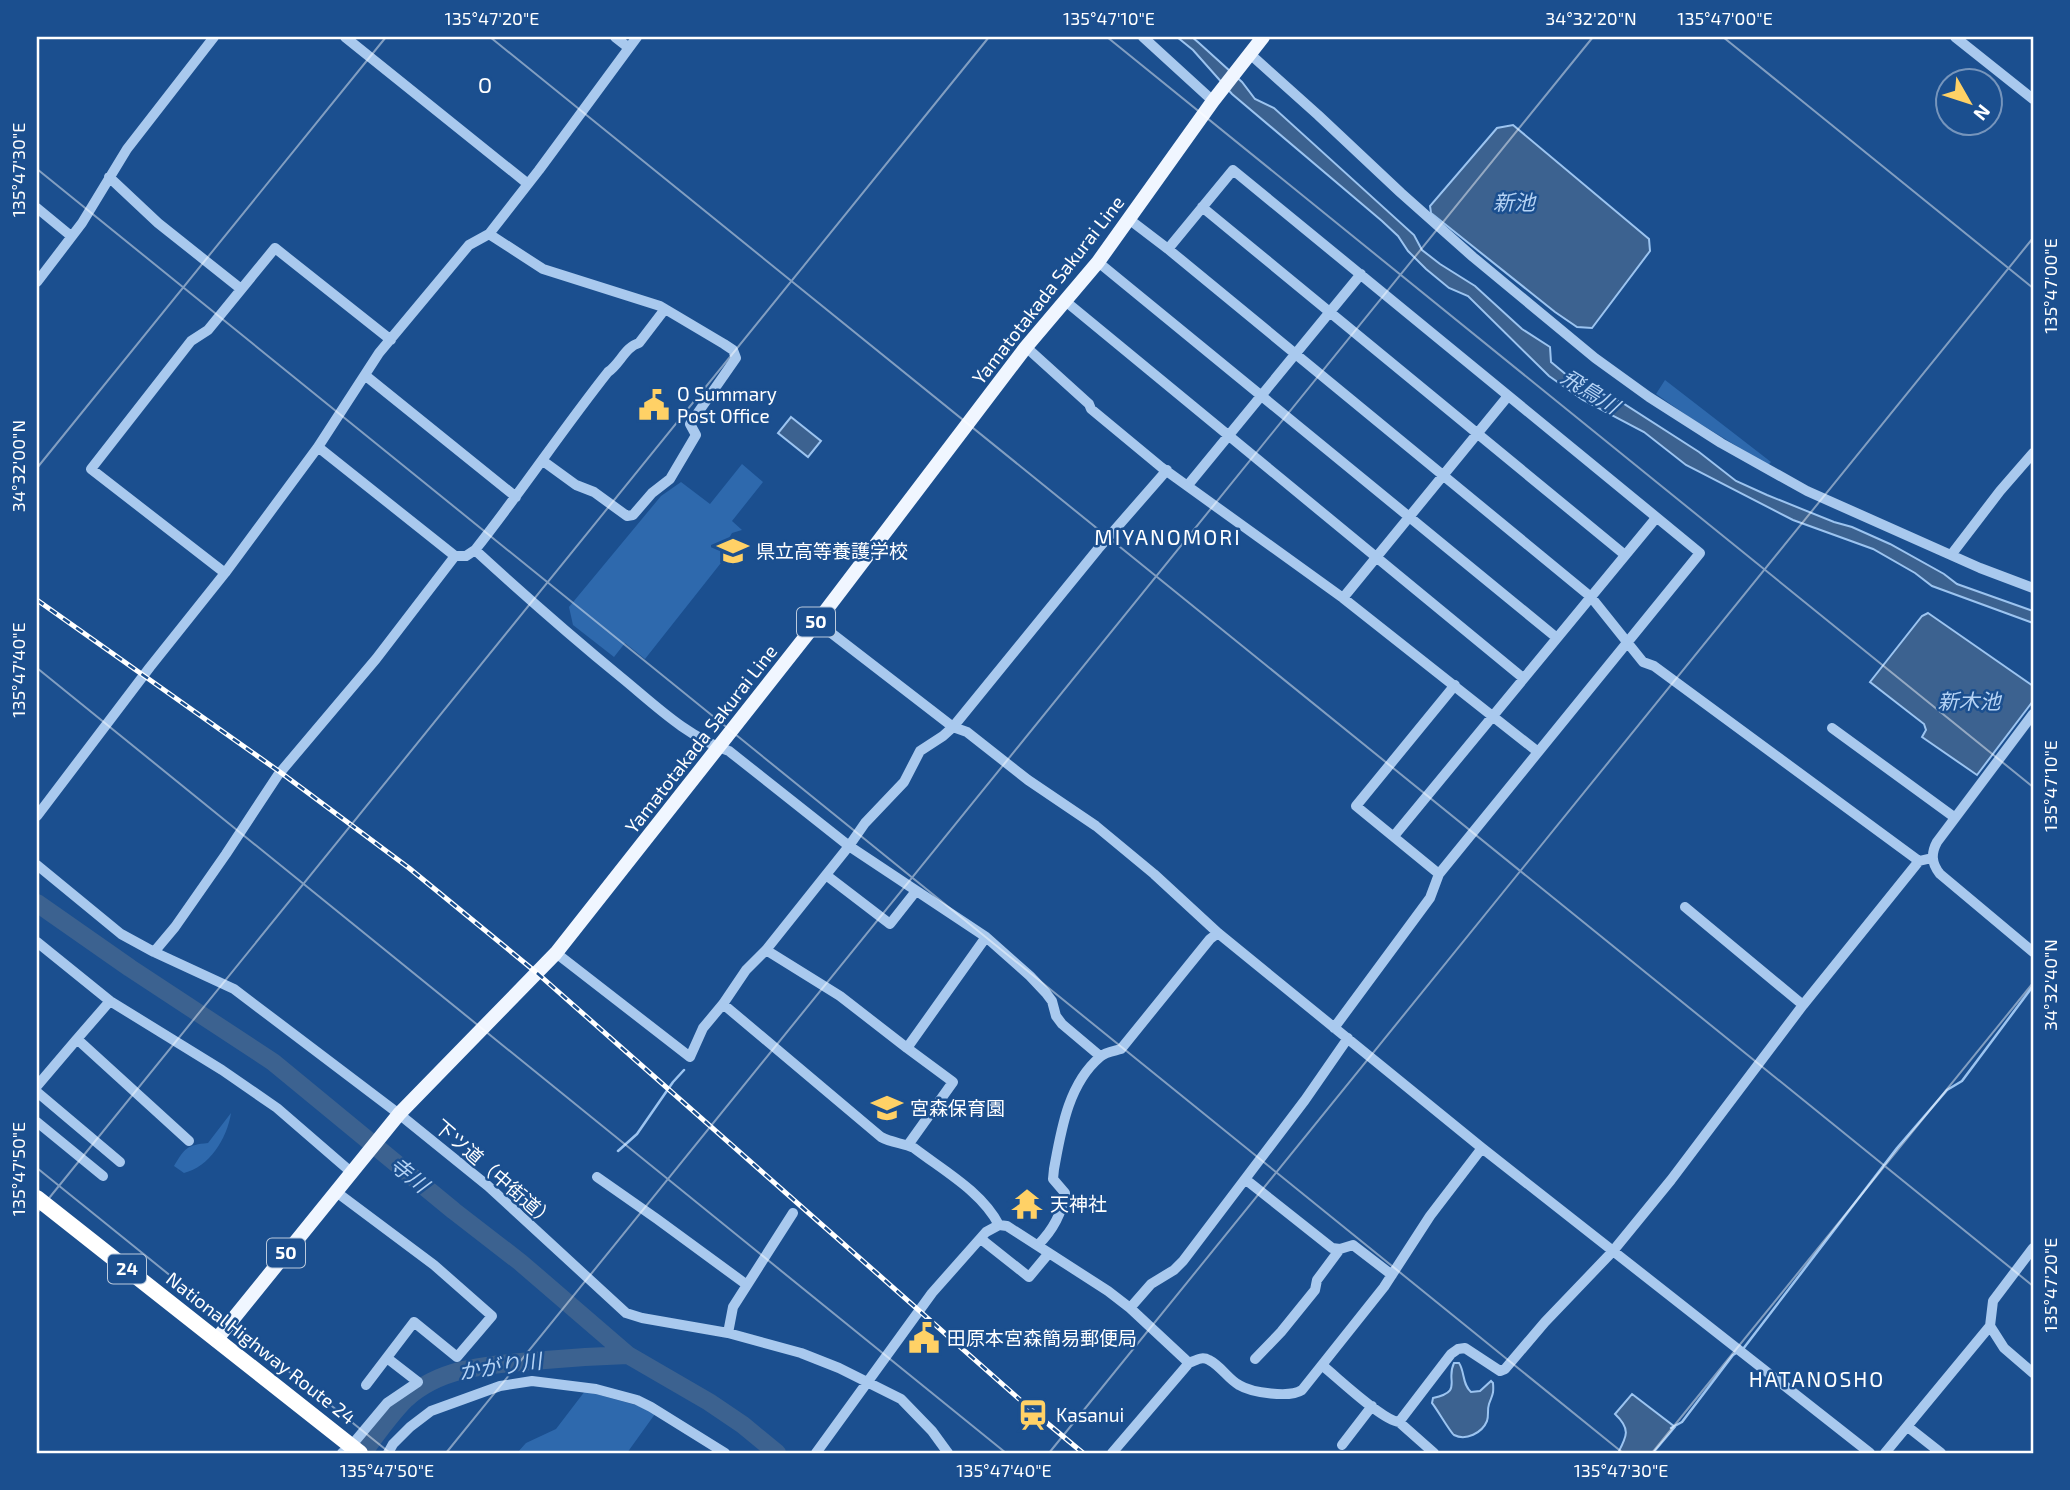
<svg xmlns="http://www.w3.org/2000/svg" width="2070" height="1490" font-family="'Exo 2','Noto Sans JP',sans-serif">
<rect width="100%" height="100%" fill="#1b4f8f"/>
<path fill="#2e69ad" d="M 1665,380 L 1771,462 L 1768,465 L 1689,417 L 1656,394 Z
M 742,464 L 763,482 L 732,521 L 742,530 L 732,533 L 728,540 L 728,554 L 645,659 L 625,643 L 614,657 L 573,625 L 569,607 L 661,496 L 681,482 L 710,504 Z
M 231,1113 C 227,1139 209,1167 184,1173 L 174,1166 C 185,1148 187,1145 208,1143 Z
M 585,1391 L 643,1407 L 655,1414 L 627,1453 L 517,1453 L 526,1443 L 556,1429 Z"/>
<path fill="#3c6290" stroke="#9cc4f0" stroke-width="2" d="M 1177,37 L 1192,37 L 1199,43 L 1242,82 L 1255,99 L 1274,108 L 1414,235 L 1422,250 L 1440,264 L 1475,286 L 1522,329 L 1550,347 L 1551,362 L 1575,382 L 1621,402 L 1699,452 L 1736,481 L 1767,495 L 1834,522 L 1852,527 L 1890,544 L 1944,574 L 1957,584 L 2033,611 L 2033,623 L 1932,586 L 1915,573 L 1873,549 L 1793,520 L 1686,465 L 1644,432 L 1583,400 L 1549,376 L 1468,296 L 1449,288 L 1426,269 L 1408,251 L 1398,236 L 1382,221 L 1232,94 L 1193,50 Z
M 1513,125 L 1649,239 L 1650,251 L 1592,328 L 1577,327 L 1555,312 L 1431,213 L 1430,206 L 1497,128 Z
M 791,417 L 821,441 L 808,457 L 778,433 Z
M 1928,613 L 2033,686 L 2033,701 L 1977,775 L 1922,737 L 1926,730 L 1924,724 L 1870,682 L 1922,616 Z
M 1454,1363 L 1459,1363 C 1465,1372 1462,1384 1471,1392 L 1480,1391 L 1491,1381 L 1493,1383 C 1494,1395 1492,1395 1489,1404 C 1487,1410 1489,1415 1487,1421 C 1482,1433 1466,1441 1454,1435 C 1450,1432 1437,1409 1432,1403 L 1433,1398 C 1464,1391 1445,1381 1454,1363 Z
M 1632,1394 L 1675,1427 L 1653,1453 L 1618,1453 C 1627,1436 1631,1429 1615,1414 Z"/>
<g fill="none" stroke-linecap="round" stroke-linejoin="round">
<path stroke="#9cc4f0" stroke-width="2.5" d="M 618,1151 L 637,1134 L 673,1082 L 684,1070
M 1743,1349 L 1897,1148 L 1947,1090 L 1962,1081 L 2033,986
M 1671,1428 L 1682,1422 L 1733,1355 L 1738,1352"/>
<path stroke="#3c6290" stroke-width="18" d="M 37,903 L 130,968 L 273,1062 L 454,1211 L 520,1262 L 628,1355 L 709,1402 L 743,1425 L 777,1453
M 363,1453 C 376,1435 390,1415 406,1399 C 441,1367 488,1365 532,1361 C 564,1358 596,1356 628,1355"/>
<path stroke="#a9c9ee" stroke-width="10" d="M 345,37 L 528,184
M 615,37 L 629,48
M 1143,37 L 1213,101
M 1955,37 L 2033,99
M 1250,54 L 1318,115 L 1401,193 L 1473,257 L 1595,358 L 1649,397 L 1721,443 L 1807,491 L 1980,568 L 2033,588
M 109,177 L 158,223 L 241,289
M 1202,207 L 1625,555
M 37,208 L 71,236
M 1130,220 L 1168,249 L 1591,597 L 1643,662 L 1654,666 L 1919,861
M 489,234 L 543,269 L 660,306 L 724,344 L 733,350 L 736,358 L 690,424 L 696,435 L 670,479 L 652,493 L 633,515 L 627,516 L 594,492 L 576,485 L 543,461
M 1168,249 L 1233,170 L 1700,553 L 1439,874 L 1430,898 L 1334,1028
M 1098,262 L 1557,638
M 37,282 L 82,223 L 127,149 L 214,37
M 1064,300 L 1523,678
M 1026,347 L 1089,404 L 1091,409 L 1161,467 L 1343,598 L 1538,752
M 366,376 L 516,497
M 318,447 L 455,556 L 466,556 L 475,550 C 521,492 562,430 608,372 C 620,364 625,347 639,343 L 665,309
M 1188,485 L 1361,274
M 475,550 C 523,594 572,637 622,678 C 655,705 687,737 729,751 L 849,846 L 986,937 L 1030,976 L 1046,993 L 1052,1001 L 1056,1016 L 1062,1024 L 1100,1056
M 1951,555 L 2000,491 L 2033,453
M 225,573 L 91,469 L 191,341 L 208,330 L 275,248 L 391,340
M 1343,598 L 1508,396
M 817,622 L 953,727 L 967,732 L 1028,780 L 1096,826 L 1154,874 L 1218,933 L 1482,1148 L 1870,1453
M 2033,714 L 1937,842 C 1931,853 1931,863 1940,874 L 2033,952
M 1832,728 L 1954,817
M 37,816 L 150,667 L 225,573 L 318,447 L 379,353 L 469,245 L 489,234 L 539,170 L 637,37
M 1394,836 L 1656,518
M 37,865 L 121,934 L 154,952 L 234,989 L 399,1114 L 488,1186 L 626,1313 L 642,1318 L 728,1333 L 801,1353 L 839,1368 L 901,1399 L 932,1431 L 948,1453
M 1439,874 L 1356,806 L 1455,685
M 826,875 L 890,924 L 916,891
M 1685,907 L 1803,1005
M 37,942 L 110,1001 L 222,1070 L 277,1108 L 351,1172
M 766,950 L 840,996 L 907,1048 L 986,937
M 154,952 L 175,927 L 226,854 L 278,775 L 376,659 L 455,556
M 556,953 L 690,1057 L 703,1028 L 723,1004 L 746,970 L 766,950 L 849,846 L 865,823 L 904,782 L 920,751 L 943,736 L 953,727 L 1098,549 L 1167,470
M 723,1004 L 881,1137 C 892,1143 903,1143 914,1148 C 944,1171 981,1191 999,1225
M 77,1039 L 110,1001
M 907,1048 L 953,1082 L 908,1145
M 37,1086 L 77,1039 L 189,1141
M 37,1092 L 120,1162
M 37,1122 L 103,1176
M 597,1177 L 657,1219 L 747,1285
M 1245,1179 L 1332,1248 L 1340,1249 L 1353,1245 L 1392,1275
M 335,1191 L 434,1265 L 492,1316 L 457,1357 L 414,1322 L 366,1385
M 981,1239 L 1029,1277 L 1049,1253
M 1038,1245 C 1052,1231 1062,1214 1065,1193 L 1053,1179 L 1054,1169 C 1061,1131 1068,1084 1100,1057 C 1105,1052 1114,1051 1121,1049 L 1210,939 L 1218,933
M 1130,1308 L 1151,1284 L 1174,1270 L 1183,1261 L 1305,1100 L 1348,1038
M 1990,1326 L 2004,1348 L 2033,1373
M 728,1333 L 733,1307 L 793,1213
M 1255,1359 L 1281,1332 L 1315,1290 L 1317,1280 L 1340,1249
M 1323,1366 C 1338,1378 1383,1421 1399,1422 L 1451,1354 L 1458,1349 L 1465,1348 L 1500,1371 L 1505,1369 L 1545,1322 L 1613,1251 L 1671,1180 L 1803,1005 L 1919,861 L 1932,858
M 1399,1422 L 1434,1453
M 1908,1427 L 1941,1453
M 1342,1445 L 1372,1406
M 342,1453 L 351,1446 L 387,1403 L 418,1382 L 387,1358
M 388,1453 L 393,1444 L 410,1427 L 431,1411 L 500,1386 L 532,1381 L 596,1389 L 637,1400 L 651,1407 L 725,1453
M 816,1453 L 932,1293 L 986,1232 L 999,1225 L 1007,1226 L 1108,1291 L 1130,1308 L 1189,1363
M 1112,1453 L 1189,1363 C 1196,1360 1202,1356 1209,1360 C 1221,1366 1228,1379 1239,1385 C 1252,1393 1290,1398 1302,1390 L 1384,1287 L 1430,1216 L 1482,1148
M 1885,1453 L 1990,1326 L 1993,1301 L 2033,1248"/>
<path stroke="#f0f6ff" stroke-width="14" d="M 216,1340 L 399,1114 L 556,953 L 817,622 L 1026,347 L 1098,262 L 1213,101 L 1263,37"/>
<path stroke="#fff" stroke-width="16" d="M 37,1198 L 360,1453"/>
<defs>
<path id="rail" d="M 37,600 L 280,772 L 409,868 L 537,973 L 1035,1413 L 1083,1453"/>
</defs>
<use href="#rail" stroke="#fff" stroke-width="5"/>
<use href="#rail" stroke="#1b4f8f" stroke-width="2.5" stroke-dasharray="8" stroke-linecap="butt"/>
</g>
<path fill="none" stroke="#fff" stroke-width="2" stroke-opacity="0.45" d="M 490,37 L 2033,1286M 1107,37 L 2033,787M 1723,37 L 2033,288M 37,169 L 1623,1453M 37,468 L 386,37M 37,668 L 1006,1453M 37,1168 L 390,1453M 37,1213 L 989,37M 446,1453 L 1593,37M 1049,1453 L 2033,238M 1652,1453 L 2033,983"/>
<defs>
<symbol id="civic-bare" viewBox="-9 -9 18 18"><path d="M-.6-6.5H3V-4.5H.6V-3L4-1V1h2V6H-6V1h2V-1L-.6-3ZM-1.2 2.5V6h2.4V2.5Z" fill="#ffd166" stroke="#1b4f8f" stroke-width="2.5" paint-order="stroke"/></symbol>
<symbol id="school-bare" viewBox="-9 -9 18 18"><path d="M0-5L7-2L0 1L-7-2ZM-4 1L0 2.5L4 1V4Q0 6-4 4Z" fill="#ffd166" stroke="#1b4f8f" stroke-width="2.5" paint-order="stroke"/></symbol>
<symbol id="temple-bare" viewBox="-9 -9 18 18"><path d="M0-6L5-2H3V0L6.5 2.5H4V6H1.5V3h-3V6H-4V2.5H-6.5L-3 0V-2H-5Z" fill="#ffd166" stroke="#1b4f8f" stroke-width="2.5" paint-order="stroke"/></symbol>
<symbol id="station-bare" viewBox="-9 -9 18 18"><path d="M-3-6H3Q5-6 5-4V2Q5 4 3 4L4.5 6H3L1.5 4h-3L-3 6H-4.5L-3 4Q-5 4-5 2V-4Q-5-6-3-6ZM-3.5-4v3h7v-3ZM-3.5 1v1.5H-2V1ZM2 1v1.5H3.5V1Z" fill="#ffd166" stroke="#1b4f8f" stroke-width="2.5" paint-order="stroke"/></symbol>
</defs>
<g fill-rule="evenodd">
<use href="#civic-bare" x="632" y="383" width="44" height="44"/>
<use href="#school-bare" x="711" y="529" width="44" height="44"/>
<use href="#school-bare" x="865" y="1086" width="44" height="44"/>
<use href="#temple-bare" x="1005" y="1182" width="44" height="44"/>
<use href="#civic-bare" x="902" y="1316" width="44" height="44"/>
<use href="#station-bare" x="1011" y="1393" width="44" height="44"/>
</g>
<g text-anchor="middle" stroke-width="5" stroke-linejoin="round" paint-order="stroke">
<g fill="#1b4f8f" stroke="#bbcadd" stroke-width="2">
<rect x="797" y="607.5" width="38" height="29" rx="5"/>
<rect x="267" y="1238.5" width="38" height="29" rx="5"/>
<rect x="108" y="1254.5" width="38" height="29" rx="5"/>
</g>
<g font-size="18" font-weight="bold" fill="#fff">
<text x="816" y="628">50</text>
<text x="286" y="1259">50</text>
<text x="127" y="1275">24</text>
</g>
<g font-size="19" fill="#fff" stroke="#1b4f8f">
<text transform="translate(1048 290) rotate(-52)" y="7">Yamatotakada Sakurai Line</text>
<text transform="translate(701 739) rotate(-52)" y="7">Yamatotakada Sakurai Line</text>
<text transform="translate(495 1173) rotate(41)" y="7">下ツ道（中街道）</text>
<text transform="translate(261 1348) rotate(38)" y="7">National Highway Route 24</text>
</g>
<g font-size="19" fill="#fff" stroke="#1b4f8f" text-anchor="start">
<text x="677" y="401">O Summary<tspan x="677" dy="22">Post Office</tspan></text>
<text x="756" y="558">県立高等養護学校</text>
<text x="910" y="1115">宮森保育園</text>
<text x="1050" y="1211">天神社</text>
<text x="947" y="1345">田原本宮森簡易郵便局</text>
<text x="1056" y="1422">Kasanui</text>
</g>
<g font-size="21" letter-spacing="2" fill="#fff" stroke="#1b4f8f">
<text x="486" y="93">O</text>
<text x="1168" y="545">MIYANOMORI</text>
<text x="1817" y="1387">HATANOSHO</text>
</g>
<g font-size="21" font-style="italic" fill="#b5d3f5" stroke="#1b4f8f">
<text x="1514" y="210">新池</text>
<text transform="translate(1590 392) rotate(32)" y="7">飛鳥川</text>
<text x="1969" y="709">新木池</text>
<text transform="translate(409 1175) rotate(39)" y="7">寺川</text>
<text transform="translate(500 1367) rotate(-8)" y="7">かがり川</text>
</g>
</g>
<rect width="2070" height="1490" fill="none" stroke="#1b4f8f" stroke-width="77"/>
<g transform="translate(1969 102) rotate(129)"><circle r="33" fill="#1b4f8f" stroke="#7695bc" stroke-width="2"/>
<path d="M0-5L12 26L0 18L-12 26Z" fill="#ffd166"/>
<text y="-10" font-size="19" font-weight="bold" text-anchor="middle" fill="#ffffff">N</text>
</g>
<rect x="38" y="38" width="1994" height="1414" fill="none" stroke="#fff" stroke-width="2.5"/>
<g font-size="18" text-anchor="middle" fill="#fff">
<text x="492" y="25">135°47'20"E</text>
<text x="1109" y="25">135°47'10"E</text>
<text x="1591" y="25">34°32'20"N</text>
<text x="1725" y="25">135°47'00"E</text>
<text transform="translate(19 170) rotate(-90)" y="6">135°47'30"E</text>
<text transform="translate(2051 286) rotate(-90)" y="6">135°47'00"E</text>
<text transform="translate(19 466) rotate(-90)" y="6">34°32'00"N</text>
<text transform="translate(19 670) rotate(-90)" y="6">135°47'40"E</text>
<text transform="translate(2051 786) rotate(-90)" y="6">135°47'10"E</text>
<text transform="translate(2051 985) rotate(-90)" y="6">34°32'40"N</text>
<text transform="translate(19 1169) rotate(-90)" y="6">135°47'50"E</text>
<text transform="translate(2051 1285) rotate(-90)" y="6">135°47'20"E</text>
<text x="387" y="1477">135°47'50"E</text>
<text x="1004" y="1477">135°47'40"E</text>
<text x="1621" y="1477">135°47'30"E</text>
</g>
</svg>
